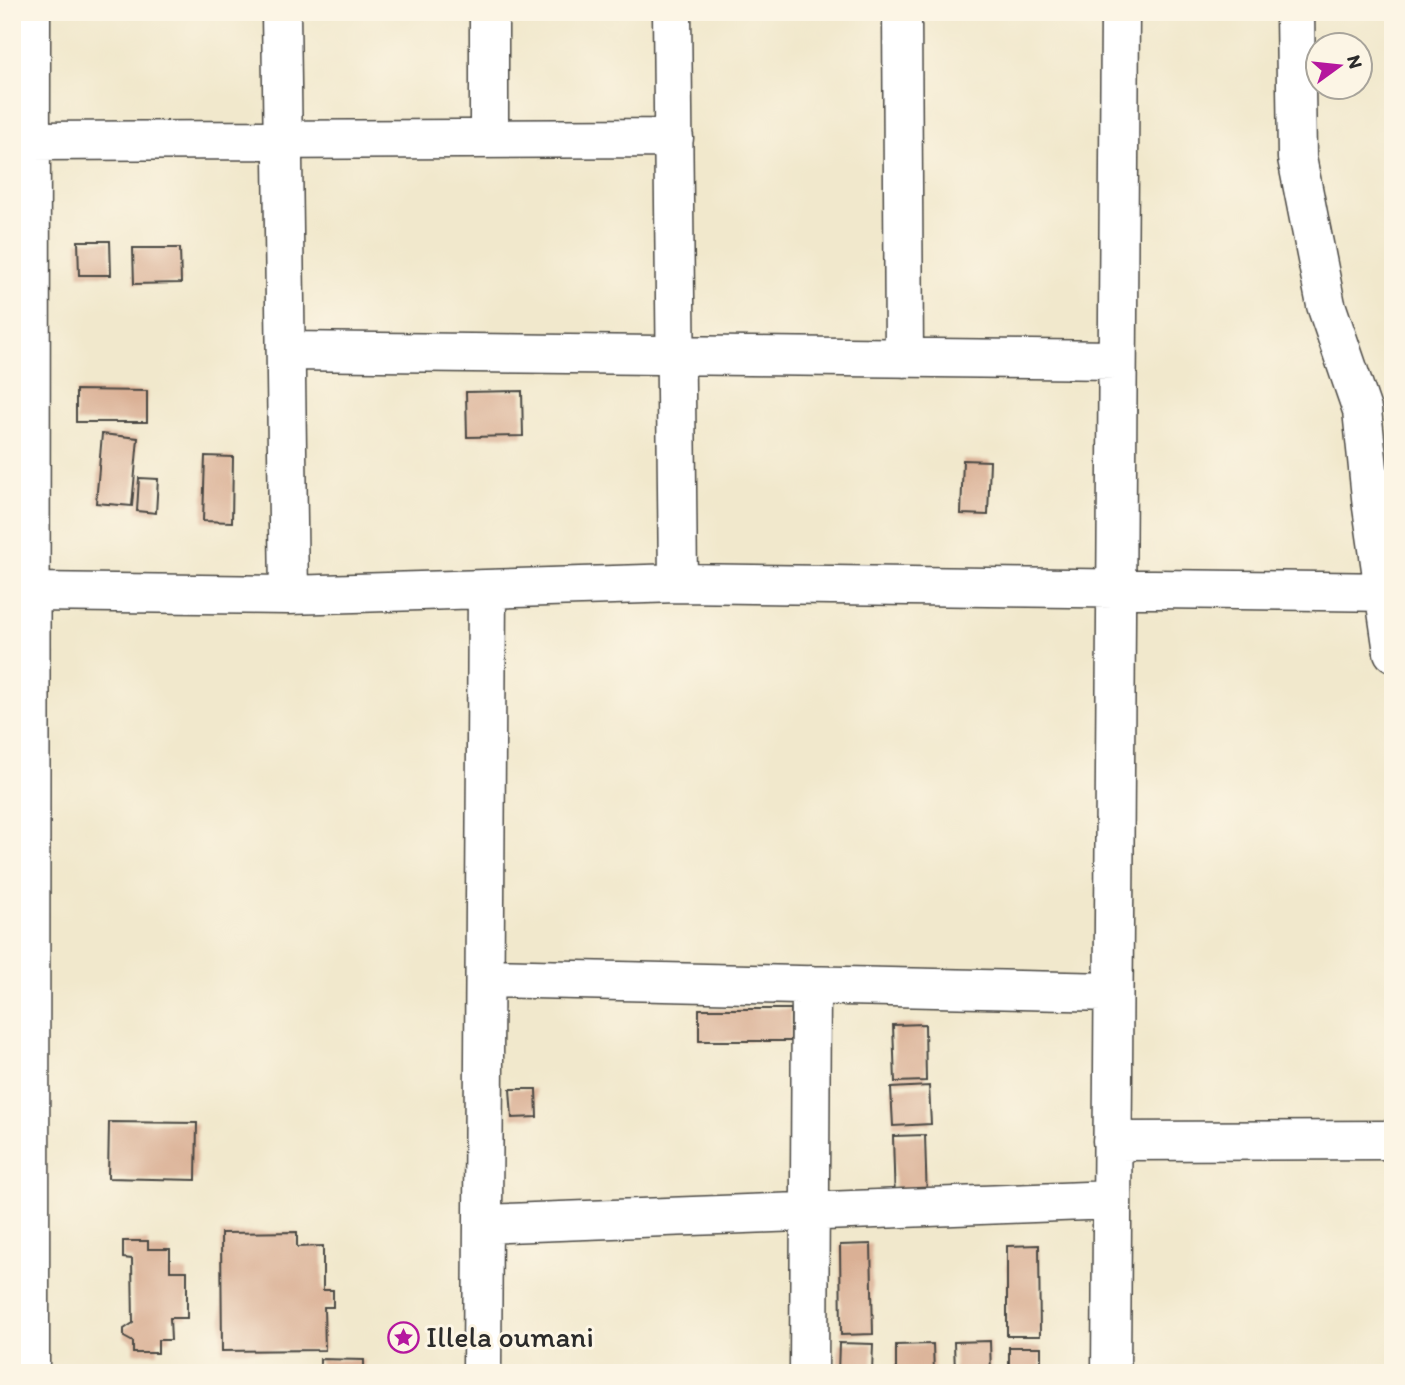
<svg xmlns="http://www.w3.org/2000/svg" width="1405" height="1385" font-family="Itim,sans-serif">
<rect width="100%" height="100%" fill="#fcf5e5"/>
<filter id="ink" filterUnits="userSpaceOnUse"><feTurbulence type="fractalNoise" baseFrequency=".0143" numOctaves="2"/><feDisplacementMap in="SourceGraphic" scale="14" xChannelSelector="R" yChannelSelector="G"/><feConvolveMatrix kernelMatrix="1 2 1 2 8 2 1 2 1" color-interpolation-filters="sRGB"/></filter>
<filter id="wash" filterUnits="userSpaceOnUse"><feTurbulence type="fractalNoise" baseFrequency=".00686" numOctaves="4" result="noise"/><feDisplacementMap in="SourceGraphic" scale="28" xChannelSelector="R" yChannelSelector="G"/><feGaussianBlur stdDeviation="1.57" result="paint"/><feColorMatrix in="noise" values="0 0 0 0 0 0 0 0 0 0 0 0 0 0 0 0 0 1.4 0 .05"/><feComposite in="paint" operator="in"/></filter>
<g filter="url(#wash)">
<rect width="100%" height="100%" fill="#f1e8cc"/>
<g id="blocks">
<path fill="#dab095" d="M 78,241 L 110,241 L 111,275 L 79,275 Z
M 133,248 L 180,248 L 181,283 L 134,284 Z
M 76,390 L 147,391 L 147,422 L 76,422 Z
M 522,391 L 523,436 L 467,437 L 466,392 Z
M 102,434 L 138,438 L 132,506 L 96,503 Z
M 205,456 L 233,457 L 232,522 L 203,521 Z
M 963,460 L 990,461 L 988,515 L 961,514 Z
M 139,478 L 158,479 L 156,513 L 137,511 Z
M 699,1009 L 791,1009 L 791,1041 L 699,1041 Z
M 925,1024 L 926,1081 L 895,1082 L 893,1025 Z
M 929,1086 L 931,1124 L 893,1126 L 891,1088 Z
M 510,1089 L 536,1089 L 537,1117 L 512,1118 Z
M 109,1122 L 197,1123 L 196,1180 L 108,1178 Z
M 925,1135 L 927,1203 L 895,1204 L 893,1136 Z
M 297,1232 L 297,1247 L 323,1246 L 323,1290 L 333,1290 L 333,1307 L 324,1307 L 325,1350 L 222,1351 L 221,1233 Z
M 123,1241 L 148,1241 L 148,1249 L 170,1249 L 170,1271 L 187,1271 L 187,1318 L 170,1318 L 171,1340 L 158,1340 L 158,1353 L 133,1353 L 133,1342 L 124,1337 L 124,1329 L 133,1323 L 132,1259 L 123,1258 Z
M 871,1244 L 873,1334 L 841,1335 L 840,1245 Z
M 1039,1245 L 1040,1336 L 1007,1336 L 1007,1246 Z
M 990,1341 L 991,1373 L 955,1373 L 954,1342 Z
M 839,1343 L 873,1344 L 872,1373 L 838,1373 Z
M 933,1344 L 934,1373 L 896,1373 L 896,1345 Z
M 1009,1347 L 1041,1347 L 1041,1373 L 1009,1373 Z
M 320,1359 L 364,1360 L 364,1373 L 320,1373 Z"/>
</g>
</g>
<g filter="url(#ink)">
<use href="#blocks" fill-opacity="0" stroke="#494743" stroke-width="2"/>
<g fill="none" stroke-linecap="round" stroke-linejoin="round">
<defs>
<path id="minor" d="M 281,12 L 289,595
M 489,12 L 489,139
M 672,12 L 678,583
M 902,12 L 904,358
M 1295,12 L 1297,158 L 1326,305 L 1362,410 L 1372,507 L 1393,652
M 31,141 L 674,138
M 286,351 L 1117,360
M 12,573 L 31,592 L 289,595 L 678,583 L 1393,592
M 485,978 L 1113,992
M 1112,1141 L 1393,1140
M 483,1224 L 1112,1200
M 30,1373 L 31,12
M 482,1373 L 487,589
M 809,1373 L 811,985
M 1111,1373 L 1120,12"/>
</defs>
<use href="#minor" stroke="#494743" stroke-width="41"/>
<use href="#minor" stroke="#fff" stroke-width="38"/>
</g>
</g>
<defs>
<symbol id="sight-ring" viewBox="-11 -11 22 22"><circle r="9.5" fill="#fcf5e5" stroke="#b5179e" stroke-width="1.5"/><path d="M0-6L1.8-2.2L6-1.7L2.9 1.2L3.7 5.4L0 3.3L-3.7 5.4L-2.9 1.2L-6-1.7L-1.8-2.2Z" fill="#b5179e"/></symbol>
</defs>
<g fill-rule="evenodd">
<use href="#sight-ring" x="386" y="1320" width="35" height="35"/>
</g>
<g text-anchor="middle" stroke-width="6" stroke-linejoin="round" paint-order="stroke">
<g font-size="30" fill="#2b2b2b" stroke="#fcf5e5" text-anchor="start">
<text x="426" y="1347">Illela oumani</text>
</g>
</g>
<rect width="1405" height="1385" fill="none" stroke="#fcf5e5" stroke-width="42"/>
<g transform="translate(1339 66) rotate(75)"><circle r="33" fill="#fcf5e5" stroke="#a8a49b" stroke-width="2"/>
<path d="M0-5L12 26L0 18L-12 26Z" fill="#b5179e"/>
<text y="-10" font-size="19" font-weight="bold" text-anchor="middle" fill="#2b2b2b">N</text>
</g>
</svg>
